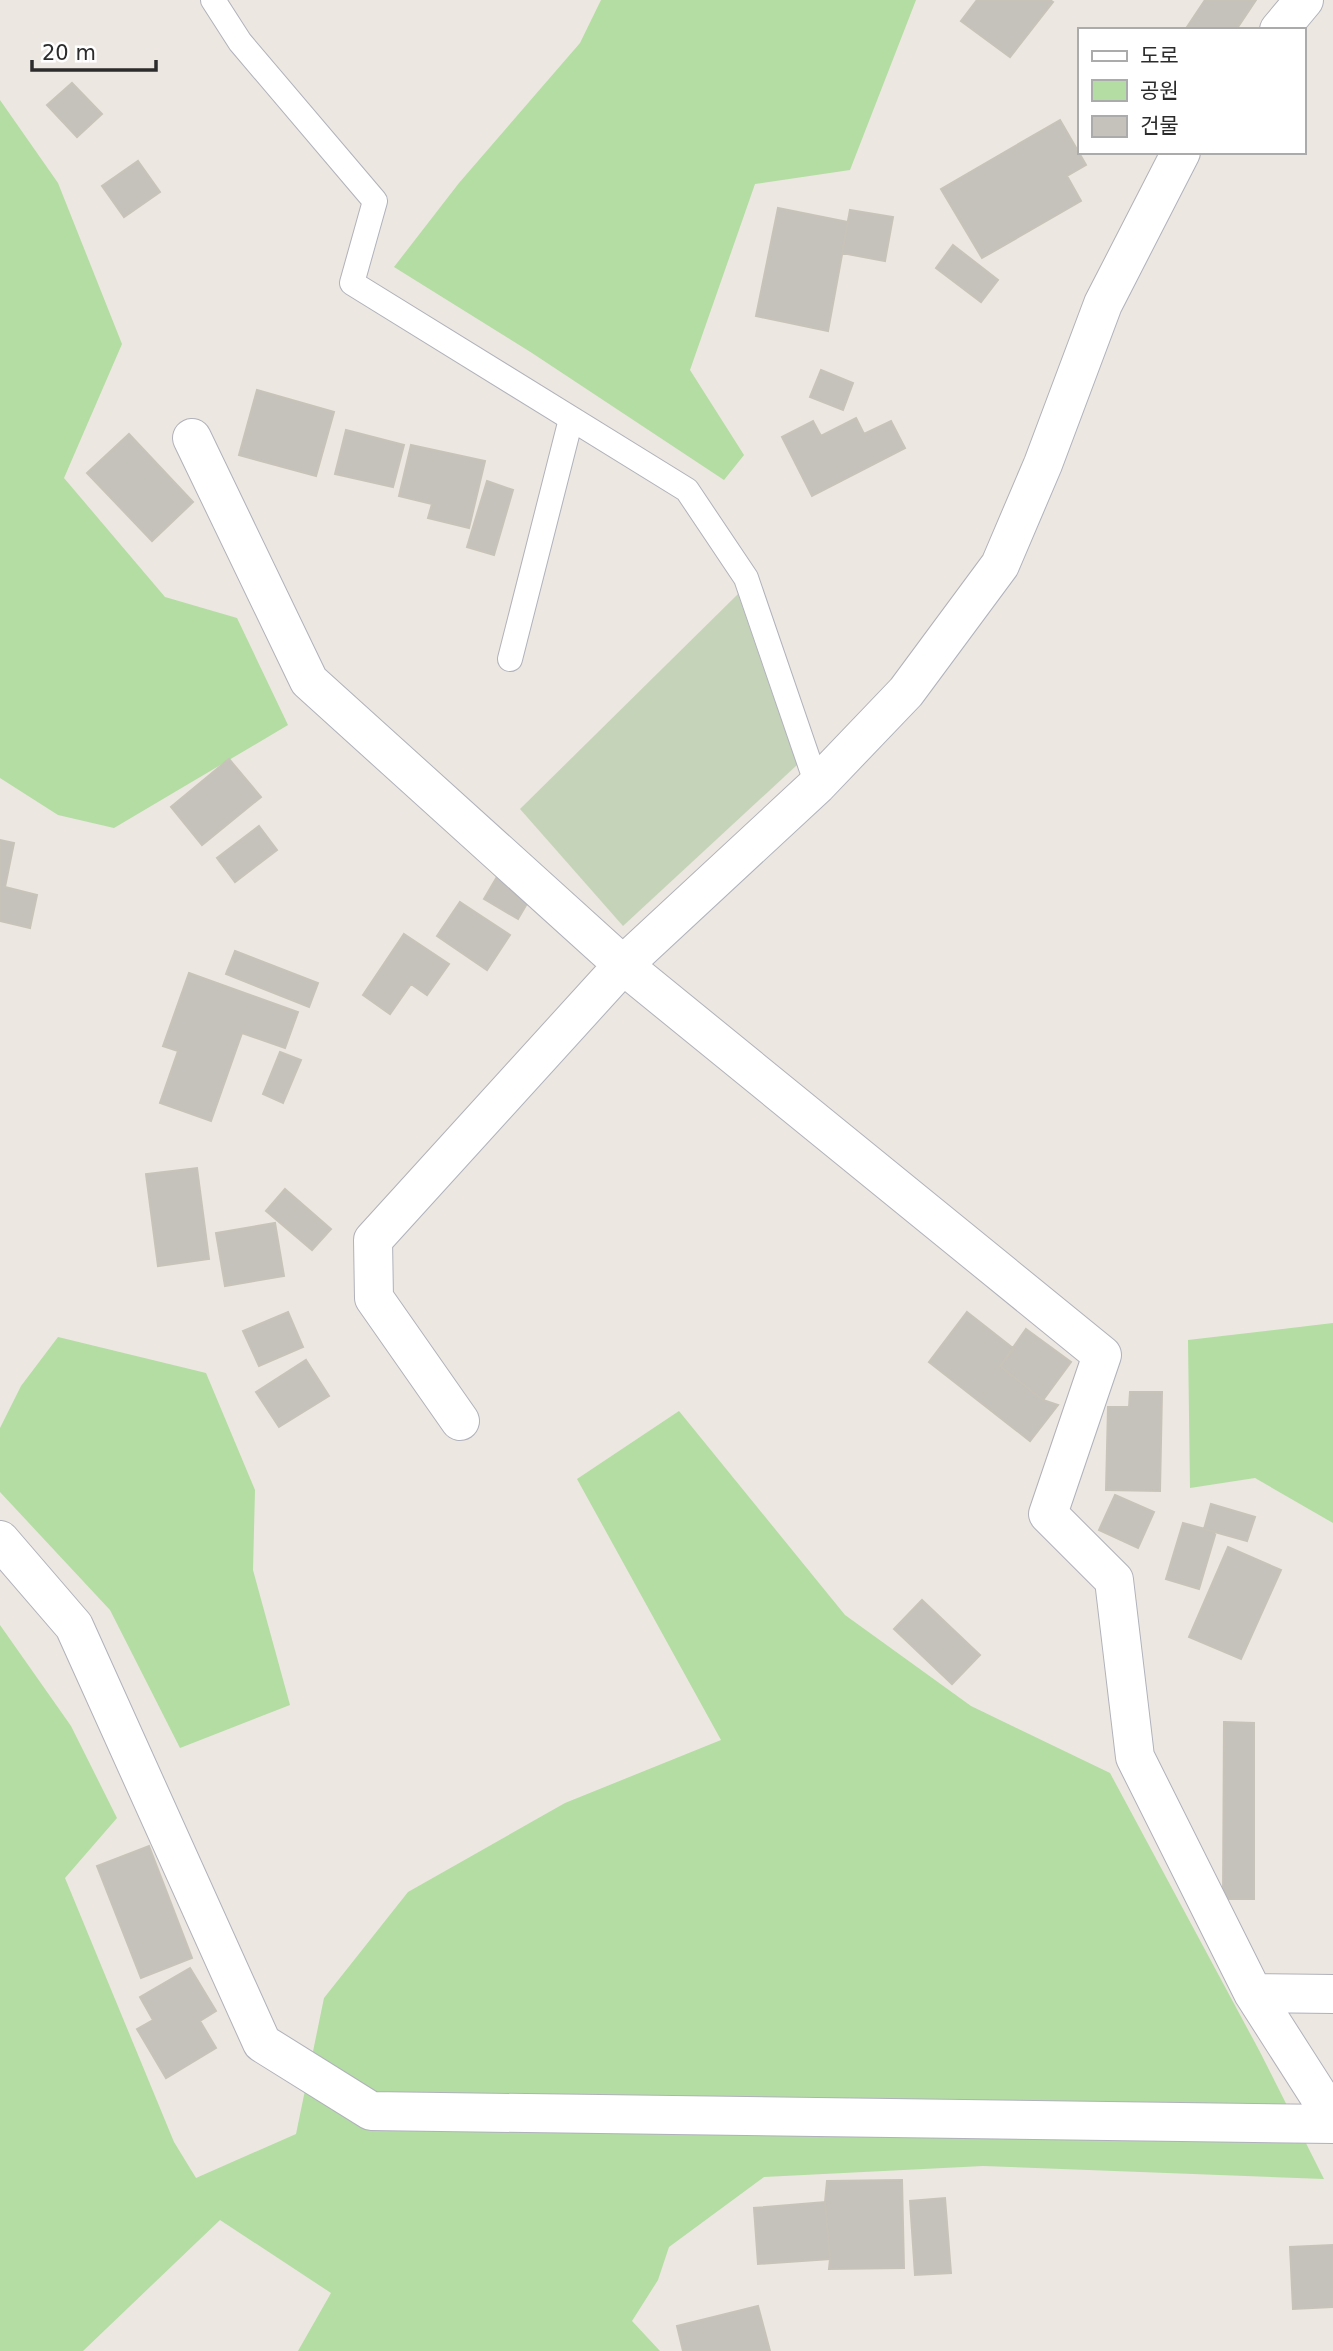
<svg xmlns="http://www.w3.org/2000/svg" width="1333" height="2351" font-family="'DejaVu Sans','Noto Sans KR',sans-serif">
<rect width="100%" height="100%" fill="#ece7e0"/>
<path fill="#b3dda2" d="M 601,0 L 916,0 L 850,170 L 755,184 L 690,370 L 744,455 L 724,480 L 532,353 L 394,267 L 459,183 L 580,43 Z
M 0,100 L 58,183 L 122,344 L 64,478 L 165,597 L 237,618 L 288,725 L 114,828 L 58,815 L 0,778 Z
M 1333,1323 L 1333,1523 L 1255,1478 L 1190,1488 L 1188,1340 Z
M 58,1337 L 206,1373 L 255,1490 L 253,1570 L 290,1705 L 180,1748 L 110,1610 L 0,1492 L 0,1428 L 21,1386 Z
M 679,1411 L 845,1615 L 971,1706 L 1110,1773 L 1260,2052 L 1324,2179 L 983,2166 L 764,2177 L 669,2247 L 658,2280 L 632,2321 L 660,2351 L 298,2351 L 331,2293 L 220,2220 L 83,2351 L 0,2351 L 0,1625 L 71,1726 L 117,1818 L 65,1878 L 174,2142 L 196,2178 L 296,2134 L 324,1998 L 408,1892 L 565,1803 L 721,1740 L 577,1479 Z"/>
<path fill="#c5d4b8" d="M 738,594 L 797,765 L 623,926 L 520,809 Z"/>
<path fill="#c5c1bb" stroke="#c8c3b9" stroke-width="2" d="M 977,0 L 1050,0 L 1053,2 L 1010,57 L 961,21 Z
M 1205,0 L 1256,0 L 1236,30 L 1185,30 Z
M 72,83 L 102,114 L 77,137 L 47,105 Z
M 1060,120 L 1086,165 L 1067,176 L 1081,201 L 982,258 L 941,189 Z
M 138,161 L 160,192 L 124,217 L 102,186 Z
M 778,208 L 848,222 L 828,331 L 756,316 Z
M 850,210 L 893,217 L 885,261 L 842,253 Z
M 953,245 L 998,280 L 981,302 L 936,268 Z
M 821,370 L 853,383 L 843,410 L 810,397 Z
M 257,390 L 334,412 L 316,476 L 239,455 Z
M 856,418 L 864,434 L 891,421 L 905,448 L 812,496 L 782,437 L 813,421 L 821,436 Z
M 346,430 L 404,445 L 393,487 L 335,474 Z
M 129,434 L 193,502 L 152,541 L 87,473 Z
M 411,445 L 485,461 L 469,528 L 428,518 L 432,504 L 399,496 Z
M 487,481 L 513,490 L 494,555 L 467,547 Z
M 229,759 L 261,797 L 202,845 L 171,807 Z
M 259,826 L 277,850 L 235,882 L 217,858 Z
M 0,840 L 14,843 L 5,887 L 37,895 L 30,928 L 0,921 Z
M 498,875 L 532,895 L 518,919 L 484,899 Z
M 460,902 L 510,935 L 487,970 L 437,936 Z
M 404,934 L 449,964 L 427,995 L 411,984 L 390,1014 L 363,995 Z
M 235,951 L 318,983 L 309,1007 L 226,974 Z
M 189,973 L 298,1012 L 285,1048 L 242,1033 L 211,1121 L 160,1103 L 178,1051 L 163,1046 Z
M 280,1052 L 301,1060 L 283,1103 L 263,1094 Z
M 197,1168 L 209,1259 L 158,1266 L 146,1174 Z
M 285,1189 L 331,1229 L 312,1250 L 266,1211 Z
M 275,1223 L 284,1276 L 225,1286 L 216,1233 Z
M 288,1312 L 303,1347 L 259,1366 L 243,1331 Z
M 967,1312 L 1014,1349 L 1000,1366 L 1043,1400 L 1058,1405 L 1030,1441 L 929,1362 Z
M 1026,1329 L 1071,1362 L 1043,1400 L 1000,1366 Z
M 306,1360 L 329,1396 L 279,1427 L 256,1392 Z
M 1130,1392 L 1162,1392 L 1160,1491 L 1106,1490 L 1108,1407 L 1129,1407 Z
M 1115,1495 L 1154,1512 L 1138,1548 L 1099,1530 Z
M 1211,1504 L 1255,1517 L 1247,1541 L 1204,1529 Z
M 1183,1523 L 1216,1532 L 1199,1589 L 1166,1579 Z
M 1228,1547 L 1281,1570 L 1241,1659 L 1189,1637 Z
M 922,1600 L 980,1655 L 952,1684 L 894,1629 Z
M 1224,1722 L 1254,1723 L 1254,1899 L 1223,1899 Z
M 149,1846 L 192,1958 L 141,1978 L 97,1866 Z
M 190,1968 L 216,2011 L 200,2021 L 216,2048 L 166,2078 L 137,2029 L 153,2020 L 140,1997 Z
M 902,2180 L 904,2268 L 829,2269 L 830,2259 L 825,2202 L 827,2181 Z
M 945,2198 L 951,2273 L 915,2275 L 910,2201 Z
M 825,2202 L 830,2259 L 758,2264 L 754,2208 Z
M 1333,2245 L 1333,2307 L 1293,2309 L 1290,2247 Z
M 758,2306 L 770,2351 L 683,2351 L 677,2326 Z"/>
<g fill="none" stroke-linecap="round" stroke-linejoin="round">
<defs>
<path id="lane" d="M 213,0 L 240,42 L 375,201 L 352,283 L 687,490 L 746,578 L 817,785
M 510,659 L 571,419"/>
<path id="street" d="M 1279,30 L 1304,0
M 192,438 L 309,681 L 623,965 L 1102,1355 L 1048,1514 L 1114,1580 L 1135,1757 L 1253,1993 L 1333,2118
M 460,1421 L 374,1298 L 373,1240 L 623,965 L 817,785 L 906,692 L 1000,565 L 1043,464 L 1103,304 L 1181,152
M 0,1540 L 74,1626 L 262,2043 L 371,2111 L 1333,2124
M 1253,1993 L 1333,1994"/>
</defs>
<use href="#lane" stroke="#b0b1bb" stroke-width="26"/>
<use href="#street" stroke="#b0b1bb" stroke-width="40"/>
<use href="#lane" stroke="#fff" stroke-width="24"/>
<use href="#street" stroke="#fff" stroke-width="38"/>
</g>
<rect x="1078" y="28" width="228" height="126" fill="#ffffff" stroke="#ababab" stroke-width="2"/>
<rect x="1092" y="51" width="35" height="10" fill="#ffffff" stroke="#ababab" stroke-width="2"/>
<text x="1140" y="63" font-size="21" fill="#2c2c2c">도로</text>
<rect x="1092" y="80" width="35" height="21" fill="#b3dda2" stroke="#ababab" stroke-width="2"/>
<text x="1140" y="98" font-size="21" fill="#2c2c2c">공원</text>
<rect x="1092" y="116" width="35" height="21" fill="#c5c1bb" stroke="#ababab" stroke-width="2"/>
<text x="1140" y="133" font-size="21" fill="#2c2c2c">건물</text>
<path d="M32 60v10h124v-10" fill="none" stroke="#2c2c2c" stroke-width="3.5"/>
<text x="42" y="60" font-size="21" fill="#2c2c2c" stroke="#ffffff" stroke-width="5" paint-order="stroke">20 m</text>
</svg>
